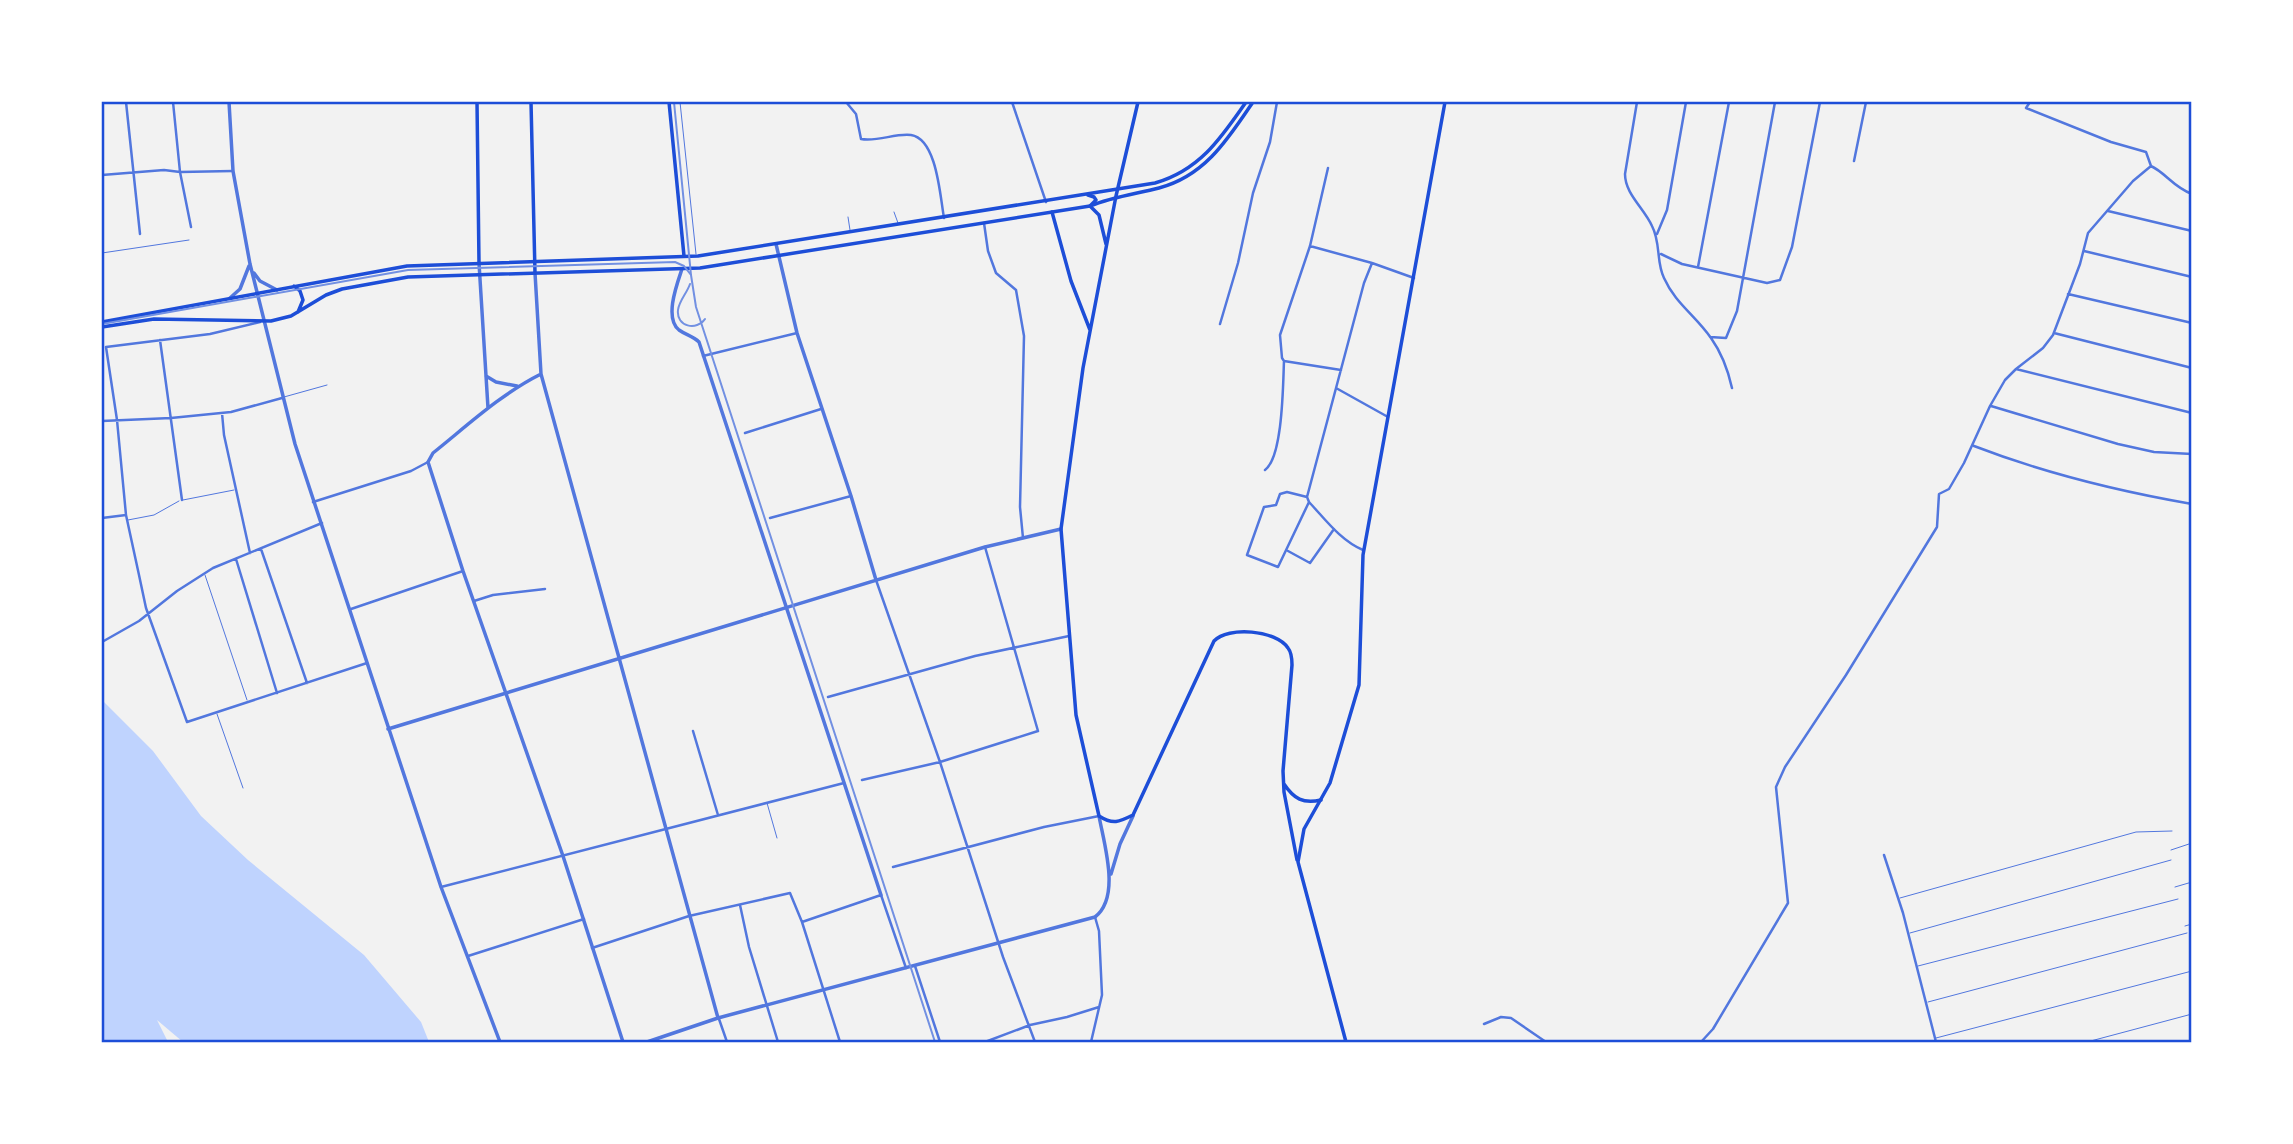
<svg xmlns="http://www.w3.org/2000/svg" width="2293" height="1144" font-family="'PT Sans Narrow',sans-serif">
<rect width="100%" height="100%" fill="#f2f2f2"/>
<path fill="#bfd3fe" d="M 102,700 L 153,751 L 201,816 L 248,860 L 364,955 L 421,1022 L 429,1042 L 183,1042 L 157,1020 L 168,1042 L 102,1042 Z"/>
<g fill="none" stroke-linecap="round" stroke-linejoin="round">
<path stroke="#5277de" stroke-width="1" d="M 680,102 L 696,254
M 894,212 L 898,223
M 848,217 L 850,230
M 102,253 L 189,240
M 284,397 L 327,385
M 183,500 L 234,490
M 128,520 L 154,515 L 179,501
M 205,575 L 247,700
M 217,714 L 243,788
M 767,803 L 777,838
M 2171,850 L 2192,843
M 2175,887 L 2192,882
M 1900,898 L 2136,832 L 2172,831
M 2185,926 L 2192,924
M 1910,933 L 2171,860
M 1918,966 L 2178,899
M 1928,1002 L 2187,933
M 1936,1038 L 2192,971
M 2087,1042 L 2192,1014"/>
<path stroke="#5277de" stroke-width="2.5" d="M 102,102 L 133,102
M 126,102 L 140,234
M 173,102 L 180,172 L 191,227
M 846,102 L 856,114 L 861,139 C 878,142 895,133 911,135 C 937,139 940,196 944,218
M 1012,102 L 1046,202
M 1637,102 L 1625,174 C 1625,194 1644,208 1652,226 C 1661,243 1656,262 1664,278 C 1675,303 1696,316 1711,338 C 1721,352 1728,370 1732,388
M 2030,102 L 2026,108 L 2111,142 L 2146,152 L 2151,166
M 1854,161 L 1866,102
M 1328,168 L 1310,246 L 1280,335 L 1282,358 L 1284,361 L 1341,370
M 102,175 L 164,170 L 180,172 L 233,171
M 2108,211 L 2192,231
M 984,223 L 988,251 L 996,273 L 1016,290 L 1024,336 L 1020,507 L 1023,538
M 1657,234 L 1667,210 L 1686,102
M 1310,246 L 1372,263 L 1414,278
M 2084,251 L 2192,277
M 1661,254 L 1682,264 L 1767,283 L 1780,280 L 1792,247 L 1820,102
M 1698,267 L 1729,102
M 2068,294 L 2192,323
M 260,322 L 210,334 L 106,347 L 117,420 L 126,515 L 139,575 L 146,608 L 187,722 L 367,663
M 1220,324 L 1238,263 L 1253,193 L 1270,142 L 1277,102
M 2054,333 L 2192,368
M 1710,337 L 1726,338 L 1737,311 L 1775,102
M 160,340 L 182,500
M 703,356 L 797,333
M 2016,369 L 2192,413
M 1336,388 L 1388,417
M 1991,406 L 2118,444 L 2154,452 L 2192,454
M 222,413 L 224,435 L 250,553
M 102,421 L 171,418 L 231,412 L 282,398
M 745,433 L 821,409
M 1974,446 C 2044,473 2117,491 2192,504
M 1265,470 C 1283,457 1283,383 1284,361
M 1307,497 L 1287,492 L 1280,494 L 1276,505 L 1264,507 L 1247,555 L 1278,567 L 1309,502
M 313,502 L 411,471 L 428,462
M 102,518 L 126,515
M 770,518 L 851,496
M 261,549 L 307,683
M 1363,550 C 1341,541 1325,519 1309,502 L 1307,497 L 1364,283 L 1372,263
M 1288,551 L 1310,563 L 1334,529
M 236,559 L 277,693
M 876,580 L 940,762 L 1003,957 L 1035,1042
M 474,601 L 493,595 L 545,589
M 351,609 L 463,571
M 102,642 L 139,621 L 177,591 L 213,568 L 322,523
M 828,697 L 975,656 L 1069,636
M 693,731 L 718,815
M 862,780 L 940,762 L 1038,731 L 985,547
M 1884,855 L 1903,913 L 1936,1042
M 893,867 L 1044,827 L 1099,816
M 441,887 L 844,783
M 740,905 L 749,947 L 778,1042
M 802,922 L 881,895 L 906,968
M 592,948 L 689,916 L 790,893 L 802,922 L 840,1042
M 468,956 L 584,919
M 915,966 L 940,1042
M 719,1019 L 727,1042
M 1484,1024 L 1501,1017 L 1511,1018 L 1546,1042
M 985,1042 L 1030,1025 L 1067,1017 L 1099,1007
M 1091,1042 L 1102,995 L 1099,931 L 1095,917
M 1701,1042 L 1713,1029 L 1788,903 L 1776,787 L 1785,767 L 1846,675 L 1937,527 L 1939,494 L 1949,489 L 1964,463 L 1990,406 L 2005,380 L 2016,369 L 2043,348 L 2053,335 L 2080,264 L 2088,233 L 2133,181 L 2151,166 C 2166,173 2173,187 2192,194"/>
<path stroke="#5277de" stroke-width="3.5" d="M 229,102 L 233,171 L 250,264 L 295,444 L 441,887 L 500,1042
M 776,244 L 797,333 L 851,496 L 876,580
M 479,263 L 488,408
M 682,269 C 677,284 664,318 679,330 C 686,335 693,336 699,342 L 881,895
M 254,273 L 260,281 L 277,290
M 535,273 L 541,374 L 718,1018
M 230,298 L 240,289 L 249,266
M 541,374 C 501,394 468,425 433,453 L 428,462 L 463,571 L 563,856 L 623,1042
M 486,376 L 496,382 L 517,386
M 388,729 L 985,547 L 1061,529
M 1111,874 L 1120,844 L 1133,816
M 647,1042 L 718,1018 L 1095,917 C 1121,897 1104,844 1099,816"/>
<path stroke="#1d4ed8" stroke-width="3.5" d="M 477,102 L 479,263
M 531,102 L 535,273
M 669,102 L 684,256
M 1138,102 L 1116,196 L 1083,368 L 1061,529 L 1076,715 L 1099,816 C 1113,825 1119,822 1133,815 L 1214,641 C 1228,626 1276,630 1288,648 C 1292,653 1292,660 1292,665 L 1283,771 L 1284,792 L 1297,860
M 1088,195 L 1094,197 L 1096,200 L 1090,206 L 1099,215 L 1106,244
M 1052,212 L 1071,281 L 1090,330
M 1284,784 C 1294,799 1303,804 1321,800"/>
<path stroke="#1d4ed8" stroke-width="3.5" d="M 294,286 L 300,291 L 303,300 L 298,312
M 102,322 L 407,266 L 698,256 L 1155,183 C 1200,170 1221,138 1246,102
M 102,327 L 154,319 L 271,321 L 291,316 L 326,295 L 342,289 L 408,277 L 700,268 L 1090,206 C 1112,197 1135,194 1159,188 C 1205,176 1228,139 1253,102
M 1346,1042 L 1298,862 L 1304,829 L 1330,783 L 1359,685 L 1363,555 L 1445,102"/>
<path stroke="#7290e2" stroke-width="2" d="M 674,102 L 691,275 L 696,307 L 935,1042
M 690,284 C 687,293 679,301 678,310 C 676,327 697,331 705,319
M 102,324 L 408,270 L 675,262 L 684,266 L 691,275"/>
</g>
<rect width="2293" height="1144" fill="none" stroke="#ffffff" stroke-width="206"/>
<rect x="103" y="103" width="2087" height="938" fill="none" stroke="#1d4ed8" stroke-width="2.5"/>
</svg>
